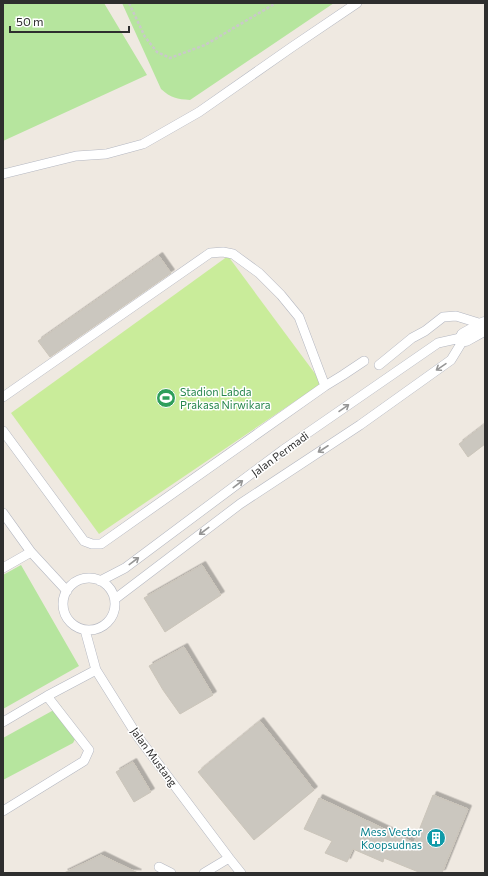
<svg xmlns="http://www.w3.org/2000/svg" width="488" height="876" font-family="Commissioner,sans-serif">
<defs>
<filter id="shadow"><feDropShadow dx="3.5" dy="-3.5" stdDeviation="0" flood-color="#0004"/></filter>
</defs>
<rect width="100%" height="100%" fill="#efe9e1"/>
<path fill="#b6e59e" d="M 3,3 L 104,3 L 147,75 L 3,141 Z
M 122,3 L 334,3 L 190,100 C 177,99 171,98 161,89 Z
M 21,565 L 79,666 L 3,709 L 3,575 Z
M 61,706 L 76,737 L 73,743 L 3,780 L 3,738 Z"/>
<path fill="#c9ec9a" d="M 228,256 L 322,383 L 99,534 L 11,413 Z"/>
<path fill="#cbc7bf" stroke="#cbc5ba" filter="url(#shadow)" d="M 159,256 L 171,273 L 50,357 L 38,341 Z
M 485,424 L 485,444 L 468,457 L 459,444 Z
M 202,565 L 221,595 L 165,632 L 144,598 Z
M 184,647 L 213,695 L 180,714 L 163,690 L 149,666 Z
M 260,721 L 314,790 L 254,840 L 198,772 Z
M 133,762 L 151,792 L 134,802 L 116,772 Z
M 433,795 L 468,809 L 442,873 L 421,873 L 384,858 L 383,862 L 353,849 L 347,862 L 325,853 L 332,841 L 304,829 L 319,798 L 414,843 Z
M 101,855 L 138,873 L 64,873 Z"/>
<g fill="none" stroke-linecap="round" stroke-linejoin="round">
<defs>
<path id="lane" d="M 3,174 L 76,156 L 106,154 L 143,144 L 199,112 L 292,47 L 357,3
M 379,365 L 412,338 L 425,331 L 443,317 L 456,316 L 485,325
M 3,397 L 210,253 L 223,252 L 233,254 L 259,273 L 281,295 L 299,317 L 325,386
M 3,431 L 84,541 L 92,544 L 101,544 L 325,386 L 343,375 L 364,361
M 3,513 L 31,552 L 67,591
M 3,568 L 31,552
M63 604a26 26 0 1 1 52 0a26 26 0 1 1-52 0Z
M 100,581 L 125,568 L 283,450 L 438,343 L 465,337
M 115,599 L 240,504 L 360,425 L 451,360 L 465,337
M 85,630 L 96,670 L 138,737 L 229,858 L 241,873
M 3,722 L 47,696 L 96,670
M 3,811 L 84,761 L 89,750 L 47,696
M 159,867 L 171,873
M 204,873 L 229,858"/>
<path id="street" d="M 465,337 L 485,326"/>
</defs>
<use href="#lane" stroke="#b4b7c1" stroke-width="10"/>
<use href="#street" stroke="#b4b7c1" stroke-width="19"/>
<path stroke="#c9c9c9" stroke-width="2.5" stroke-dasharray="3 2" stroke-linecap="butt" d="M 129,3 L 145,37 L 157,52 L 170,58 L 205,45 L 276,3"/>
<use href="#lane" stroke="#fff" stroke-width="9"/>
<use href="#street" stroke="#fff" stroke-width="18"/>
</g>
<defs><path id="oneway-shaft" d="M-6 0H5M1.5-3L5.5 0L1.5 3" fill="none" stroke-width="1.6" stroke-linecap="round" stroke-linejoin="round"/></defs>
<g stroke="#969696">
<use href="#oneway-shaft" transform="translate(441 367) rotate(146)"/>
<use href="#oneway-shaft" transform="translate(344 408) rotate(-35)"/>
<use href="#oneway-shaft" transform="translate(323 449) rotate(147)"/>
<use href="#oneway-shaft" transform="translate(238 484) rotate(-37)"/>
<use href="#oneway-shaft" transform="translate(204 531) rotate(143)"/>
<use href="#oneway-shaft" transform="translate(134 561) rotate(-37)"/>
</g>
<defs>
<symbol id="stadium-disc" viewBox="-11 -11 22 22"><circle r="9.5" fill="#2e9e5b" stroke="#fff"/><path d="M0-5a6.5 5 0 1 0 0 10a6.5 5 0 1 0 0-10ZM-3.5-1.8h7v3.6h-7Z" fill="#fff"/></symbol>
<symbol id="building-disc" viewBox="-11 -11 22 22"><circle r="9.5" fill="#0f9aa8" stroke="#fff"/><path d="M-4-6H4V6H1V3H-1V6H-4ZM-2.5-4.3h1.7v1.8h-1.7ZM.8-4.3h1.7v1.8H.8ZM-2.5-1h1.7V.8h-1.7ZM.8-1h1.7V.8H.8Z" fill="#fff"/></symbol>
</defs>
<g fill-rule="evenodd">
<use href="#stadium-disc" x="155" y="387" width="22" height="22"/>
<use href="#building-disc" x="425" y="827" width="22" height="22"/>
</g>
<g text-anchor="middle" stroke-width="3" stroke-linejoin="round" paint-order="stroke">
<g font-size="11" fill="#27864d" stroke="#fff" text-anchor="start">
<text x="180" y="396">Stadion Labda<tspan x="180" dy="13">Prakasa Nirwikara</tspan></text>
</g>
<g font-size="11" fill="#2e2e2e" stroke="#fff">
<text transform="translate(280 454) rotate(-36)" y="4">Jalan Permadi</text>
<text transform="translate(154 757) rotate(54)" y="4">Jalan Mustang</text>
</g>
<g font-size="11" fill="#0d838f" stroke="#fff" text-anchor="end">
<text x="422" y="836">Mess Vector<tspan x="422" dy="13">Koopsudnas</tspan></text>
</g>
</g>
<rect width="488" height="876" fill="none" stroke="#2e2e2e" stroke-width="8"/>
<path d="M10 26v6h119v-6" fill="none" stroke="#2e2e2e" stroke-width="2"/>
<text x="16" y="26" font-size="12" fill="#2e2e2e" stroke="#ffffff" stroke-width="3" paint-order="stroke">50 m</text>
</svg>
